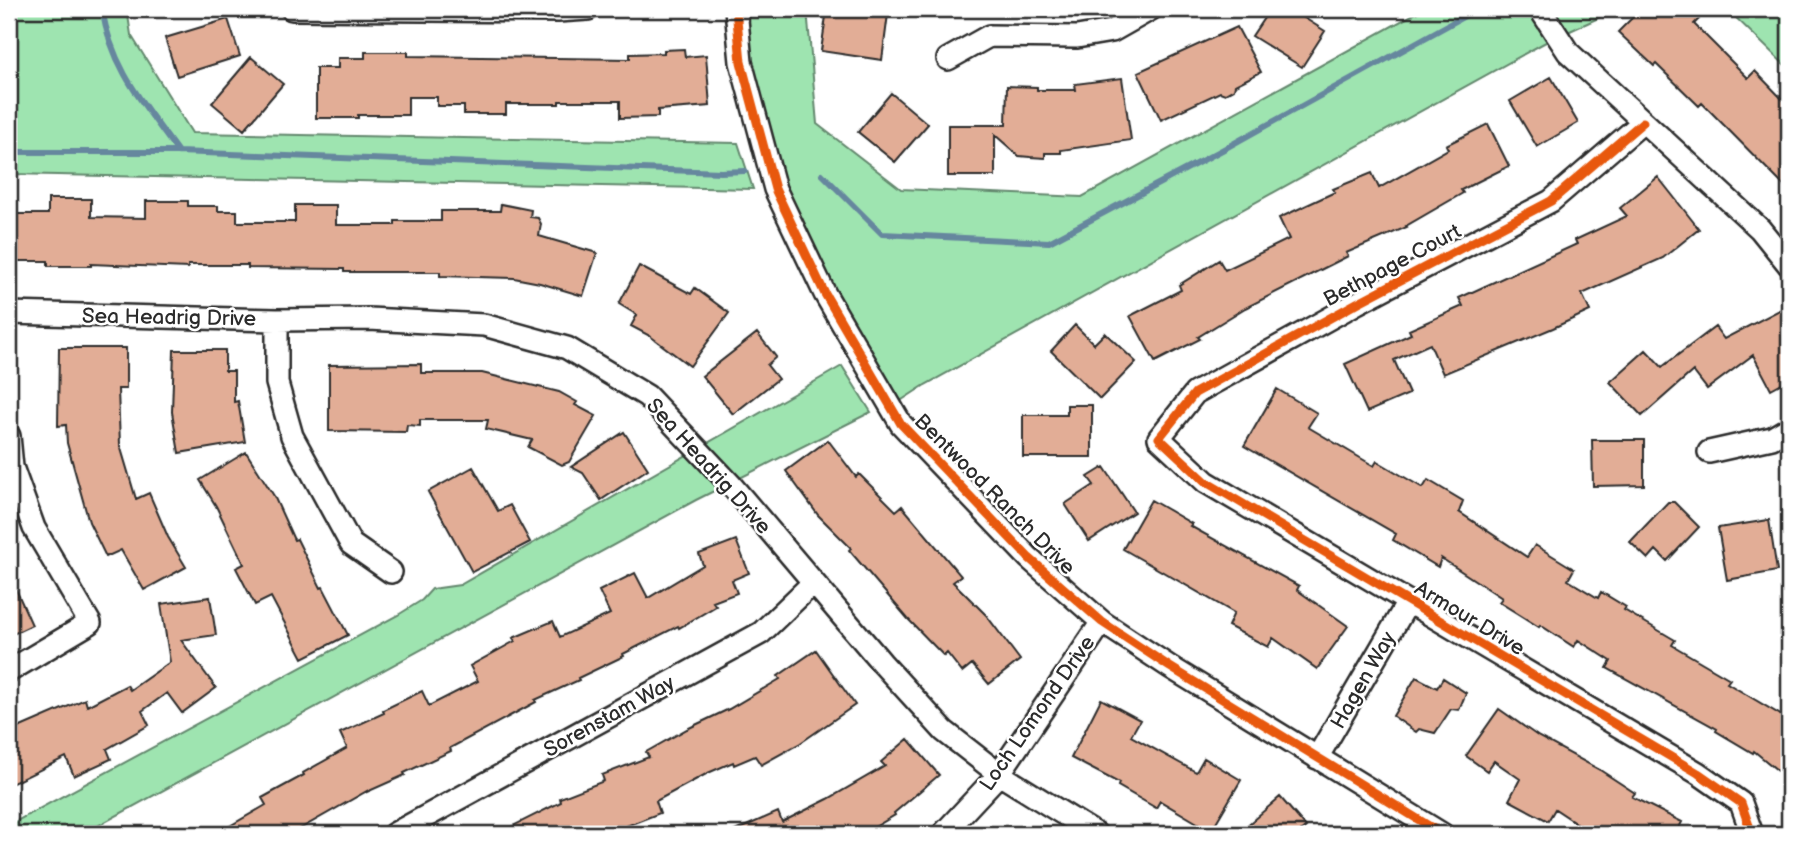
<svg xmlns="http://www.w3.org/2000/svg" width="1798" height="843" font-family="'Balsamiq Sans',sans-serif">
<rect width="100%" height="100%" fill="#fff"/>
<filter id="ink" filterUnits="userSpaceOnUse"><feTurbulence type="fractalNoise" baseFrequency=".0143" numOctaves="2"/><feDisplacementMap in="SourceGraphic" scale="14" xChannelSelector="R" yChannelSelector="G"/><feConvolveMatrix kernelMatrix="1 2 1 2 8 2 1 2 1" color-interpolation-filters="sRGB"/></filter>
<g filter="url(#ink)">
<path fill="#9ee4b0" stroke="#64886e" stroke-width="2" d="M 9,9 L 127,9 L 131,35 L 192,133 L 738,143 L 753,189 L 9,174 Z
M 736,9 L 807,9 L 817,124 L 901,189 L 1082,197 L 1423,9 L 1613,9 L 1596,19 L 1544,43 L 925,385 L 891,407 L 775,189 Z
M 1727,9 L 1789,9 L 1789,69 Z
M 842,366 L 871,412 L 696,500 L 83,834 L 9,834 L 9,825 L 398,615 L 422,600 L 432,589 L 460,585 Z"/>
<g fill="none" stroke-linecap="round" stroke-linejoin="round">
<path stroke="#66879e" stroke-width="6" d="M 102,9 C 112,69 144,104 178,152
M 9,152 L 178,152 L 721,172 L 745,171
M 822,174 L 882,234 L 1049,242 L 1222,150 L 1477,9"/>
</g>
<path fill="#e2ad96" stroke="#2b2b2b" stroke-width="2" d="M 827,9 L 854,9 L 888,14 L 882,60 L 821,51 Z
M 1270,9 L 1290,9 L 1325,31 L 1302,67 L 1252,36 Z
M 1641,9 L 1689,9 L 1699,19 L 1694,24 L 1748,78 L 1755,71 L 1789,106 L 1789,191 L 1702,103 L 1699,106 L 1656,64 L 1654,66 L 1618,32 Z
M 228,19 L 240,56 L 177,76 L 165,38 Z
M 1237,27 L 1261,72 L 1235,85 L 1234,89 L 1225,94 L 1220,92 L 1161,120 L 1138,72 Z
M 684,49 L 685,57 L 706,55 L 710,106 L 658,110 L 658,117 L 620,118 L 620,101 L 559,101 L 559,104 L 506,104 L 506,114 L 464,114 L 464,106 L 437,106 L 437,97 L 408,97 L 408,115 L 358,115 L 358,118 L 316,118 L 316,68 L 338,68 L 338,58 L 365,58 L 365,52 L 408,52 L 408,56 L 630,59 L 630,54 L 664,53 L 664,50 Z
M 251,57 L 283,84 L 244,130 L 212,103 Z
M 1551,77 L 1578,123 L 1537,147 L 1510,101 Z
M 1122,78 L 1131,140 L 1061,150 L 1061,153 L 1045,153 L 1045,158 L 1030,157 L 1019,156 L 995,135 L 995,176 L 948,176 L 948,125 L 1006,125 L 1007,86 L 1037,87 L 1037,90 L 1076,90 L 1075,84 Z
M 891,93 L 928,124 L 895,162 L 858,132 Z
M 1488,124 L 1509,166 L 1461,190 L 1463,193 L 1406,226 L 1407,227 L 1346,253 L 1348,256 L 1245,308 L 1198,337 L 1200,339 L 1155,362 L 1130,316 L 1181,290 L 1179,285 L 1219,260 L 1225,270 L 1289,239 L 1279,218 L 1335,192 L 1333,189 L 1372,173 L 1379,188 L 1448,149 L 1446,145 Z
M 1658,177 L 1699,229 L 1663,258 L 1582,294 L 1590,311 L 1553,328 L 1443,374 L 1430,344 L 1394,360 L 1409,394 L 1367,412 L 1345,364 L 1411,334 L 1409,330 L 1463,306 L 1459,298 L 1577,244 L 1575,240 L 1627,216 L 1620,208 Z
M 48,199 L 91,199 L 91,217 L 146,218 L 146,201 L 188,201 L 188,206 L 218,206 L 218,211 L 237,211 L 237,222 L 295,222 L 295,205 L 336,205 L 336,225 L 395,225 L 395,221 L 441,221 L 441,211 L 500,211 L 501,204 L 531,210 L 530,217 L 538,218 L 541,224 L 539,236 L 597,253 L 583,296 L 540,283 L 514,278 L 440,276 L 440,272 L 344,272 L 344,269 L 248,268 L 248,265 L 188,265 L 188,268 L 91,264 L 91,266 L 48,266 L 48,261 L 9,261 L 9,214 L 48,214 Z
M 639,266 L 691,294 L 695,288 L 729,313 L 690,366 L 650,336 L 631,326 L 637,315 L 619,304 Z
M 1789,305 L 1789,379 L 1771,389 L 1753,355 L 1707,389 L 1693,371 L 1642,416 L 1610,382 L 1646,350 L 1662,367 L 1715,327 L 1724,339 Z
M 1075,325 L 1094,344 L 1105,333 L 1136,362 L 1100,399 L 1051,351 Z
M 757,333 L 776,357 L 767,365 L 778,379 L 733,414 L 702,376 Z
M 59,348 L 126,348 L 126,389 L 118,389 L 120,445 L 136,499 L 149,493 L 168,537 L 186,567 L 144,590 L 121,550 L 106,557 L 89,522 L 67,443 L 66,425 L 58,426 Z
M 174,350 L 225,350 L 225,371 L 234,371 L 234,402 L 238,401 L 245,442 L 179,453 L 172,412 Z
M 421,364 L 421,373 L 482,373 L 559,392 L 577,402 L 575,405 L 596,416 L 569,462 L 562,465 L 528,447 L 532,440 L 486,429 L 488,420 L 420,420 L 420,426 L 407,425 L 406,432 L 329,431 L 329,365 Z
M 1277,389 L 1317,413 L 1308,427 L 1374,466 L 1377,461 L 1423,488 L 1428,480 L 1463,501 L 1459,512 L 1527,557 L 1535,545 L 1574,569 L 1568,580 L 1598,598 L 1601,592 L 1626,607 L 1624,610 L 1675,640 L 1672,645 L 1730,679 L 1727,683 L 1789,720 L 1789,780 L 1754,751 L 1753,753 L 1716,731 L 1717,729 L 1607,668 L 1611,661 L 1578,640 L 1574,647 L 1540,625 L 1539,627 L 1499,602 L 1502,598 L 1441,558 L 1438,567 L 1393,540 L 1396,534 L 1244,446 Z
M 1067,405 L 1092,405 L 1092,457 L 1023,457 L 1023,415 L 1067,415 Z
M 624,432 L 648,469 L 601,500 L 583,473 L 571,467 Z
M 828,440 L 856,477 L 859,474 L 896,511 L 902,506 L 961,576 L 953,582 L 986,615 L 1020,660 L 989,684 L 972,664 L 962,672 L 947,653 L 944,656 L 908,619 L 849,550 L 851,548 L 818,515 L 786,471 Z
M 1592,440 L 1644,440 L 1644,485 L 1593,486 Z
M 246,452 L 274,496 L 294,540 L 297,539 L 321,588 L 323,587 L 348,635 L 303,658 L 271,597 L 255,605 L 236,568 L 244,564 L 216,506 L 200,480 Z
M 473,467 L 498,511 L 510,505 L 530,542 L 472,572 L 428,492 Z
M 1104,467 L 1134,512 L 1089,541 L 1065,504 L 1094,485 L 1088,477 Z
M 1151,500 L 1192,524 L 1190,526 L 1299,586 L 1297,590 L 1348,626 L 1317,669 L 1273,638 L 1268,647 L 1228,626 L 1234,613 L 1123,549 Z
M 1668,502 L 1674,502 L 1699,527 L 1667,561 L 1656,550 L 1648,559 L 1630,542 Z
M 1769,520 L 1777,571 L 1727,580 L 1718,528 Z
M 736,540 L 749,573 L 732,580 L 737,593 L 713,602 L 716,606 L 679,628 L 678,626 L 623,654 L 624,656 L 578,678 L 579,680 L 535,700 L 536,702 L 450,748 L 451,751 L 404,773 L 405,775 L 367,792 L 367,791 L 291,834 L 216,834 L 266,805 L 262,798 L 304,775 L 303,773 L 347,748 L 340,733 L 384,713 L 383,710 L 422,691 L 429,706 L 478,681 L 470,666 L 515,641 L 513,638 L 553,621 L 560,637 L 610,614 L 599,591 L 635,573 L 648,598 L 703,565 L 699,554 Z
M 9,574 L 32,625 L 9,636 Z
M 210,597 L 216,635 L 181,640 L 216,688 L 182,713 L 167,693 L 142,711 L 149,725 L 107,749 L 111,759 L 74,776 L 66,757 L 9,785 L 9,732 L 85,699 L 87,706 L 127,685 L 130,690 L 170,662 L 161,604 Z
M 816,650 L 855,705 L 799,744 L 761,765 L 755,756 L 734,765 L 733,762 L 708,773 L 656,801 L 660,813 L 616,830 L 618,834 L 497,834 L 561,802 L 560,798 L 604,781 L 602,775 L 649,757 L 646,752 L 687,729 L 729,709 L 780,679 L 778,676 Z
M 1416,677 L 1437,688 L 1443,678 L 1466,693 L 1459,710 L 1451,709 L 1435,733 L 1419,729 L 1416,732 L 1393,716 Z
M 1101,699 L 1140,720 L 1131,736 L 1196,772 L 1204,758 L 1241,780 L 1211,831 L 1160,801 L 1156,808 L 1118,786 L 1119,783 L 1071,758 Z
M 1499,709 L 1539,737 L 1600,770 L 1635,793 L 1632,797 L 1682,822 L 1676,834 L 1593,834 L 1555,809 L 1548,821 L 1509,800 L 1520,779 L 1494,761 L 1487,771 L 1466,756 Z
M 908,739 L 939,775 L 894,813 L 895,815 L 863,834 L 728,834 L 778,812 L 782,822 L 828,799 L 885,766 L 881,762 Z
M 1280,797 L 1306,827 L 1298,834 L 1237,834 Z"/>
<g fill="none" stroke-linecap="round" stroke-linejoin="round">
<defs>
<path id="minor" d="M 292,9 L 558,11 L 588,9
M 736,9 L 741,62 L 775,189 L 825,294 L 901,424 L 1029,558 L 1102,622 L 1170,667 L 1442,834
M 1540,9 L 1568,52 L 1760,229 L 1789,265
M 948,59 L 989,36 L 1077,37 L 1112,31 L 1151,9
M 1643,122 L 1551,201 L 1357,303 L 1195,393 L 1159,438 L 1206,482 L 1698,773 L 1741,803 L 1752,834
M 9,313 L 277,320 L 369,319 L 484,325 L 567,348 L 647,396 L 731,485 L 882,663 L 944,731 L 999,774 L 1096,834
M 277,320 L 277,383 L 292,436 L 351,544 L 391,572
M 9,436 L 12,467 L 34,528 L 90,623 L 9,671
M 1709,452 L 1772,438 L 1789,428
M 1317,758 L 1408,602
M 394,834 L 761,633 L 813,583
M 943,834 L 999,774 L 1102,622"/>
</defs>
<use href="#minor" stroke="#2b2b2b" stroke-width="26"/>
<use href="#minor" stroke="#fff" stroke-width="21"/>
<defs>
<path id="cycleway" d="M 736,9 L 741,62 L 775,189 L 825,294 L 901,424 L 1029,558 L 1102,622 L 1170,667 L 1442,834
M 1643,122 L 1551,201 L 1357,303 L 1195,393 L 1159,438 L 1206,482 L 1698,773 L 1741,803 L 1752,834"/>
</defs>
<use href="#cycleway" stroke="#fff" stroke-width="13"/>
<use href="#cycleway" stroke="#e8590c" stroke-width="9"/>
</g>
</g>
<g text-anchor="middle" stroke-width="5" stroke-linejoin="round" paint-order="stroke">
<g font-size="21" fill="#2b2b2b" stroke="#fff">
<text transform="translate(1392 265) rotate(-28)" y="7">Bethpage Court</text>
<text transform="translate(169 317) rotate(1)" y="7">Sea Headrig Drive</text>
<text transform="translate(709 466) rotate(48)" y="7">Sea Headrig Drive</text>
<text transform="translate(995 494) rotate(45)" y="7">Bentwood Ranch Drive</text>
<text transform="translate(1470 618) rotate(31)" y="7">Armour Drive</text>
<text transform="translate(1363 680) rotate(-60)" y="7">Hagen Way</text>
<text transform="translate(1037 713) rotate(-55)" y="7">Loch Lomond Drive</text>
<text transform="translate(609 716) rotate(-29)" y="7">Sorenstam Way</text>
</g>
</g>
<rect width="1798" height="843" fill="none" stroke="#fff" stroke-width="35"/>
<rect x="18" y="18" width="1763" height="808" fill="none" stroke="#2b2b2b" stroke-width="2.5" filter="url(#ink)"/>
</svg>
